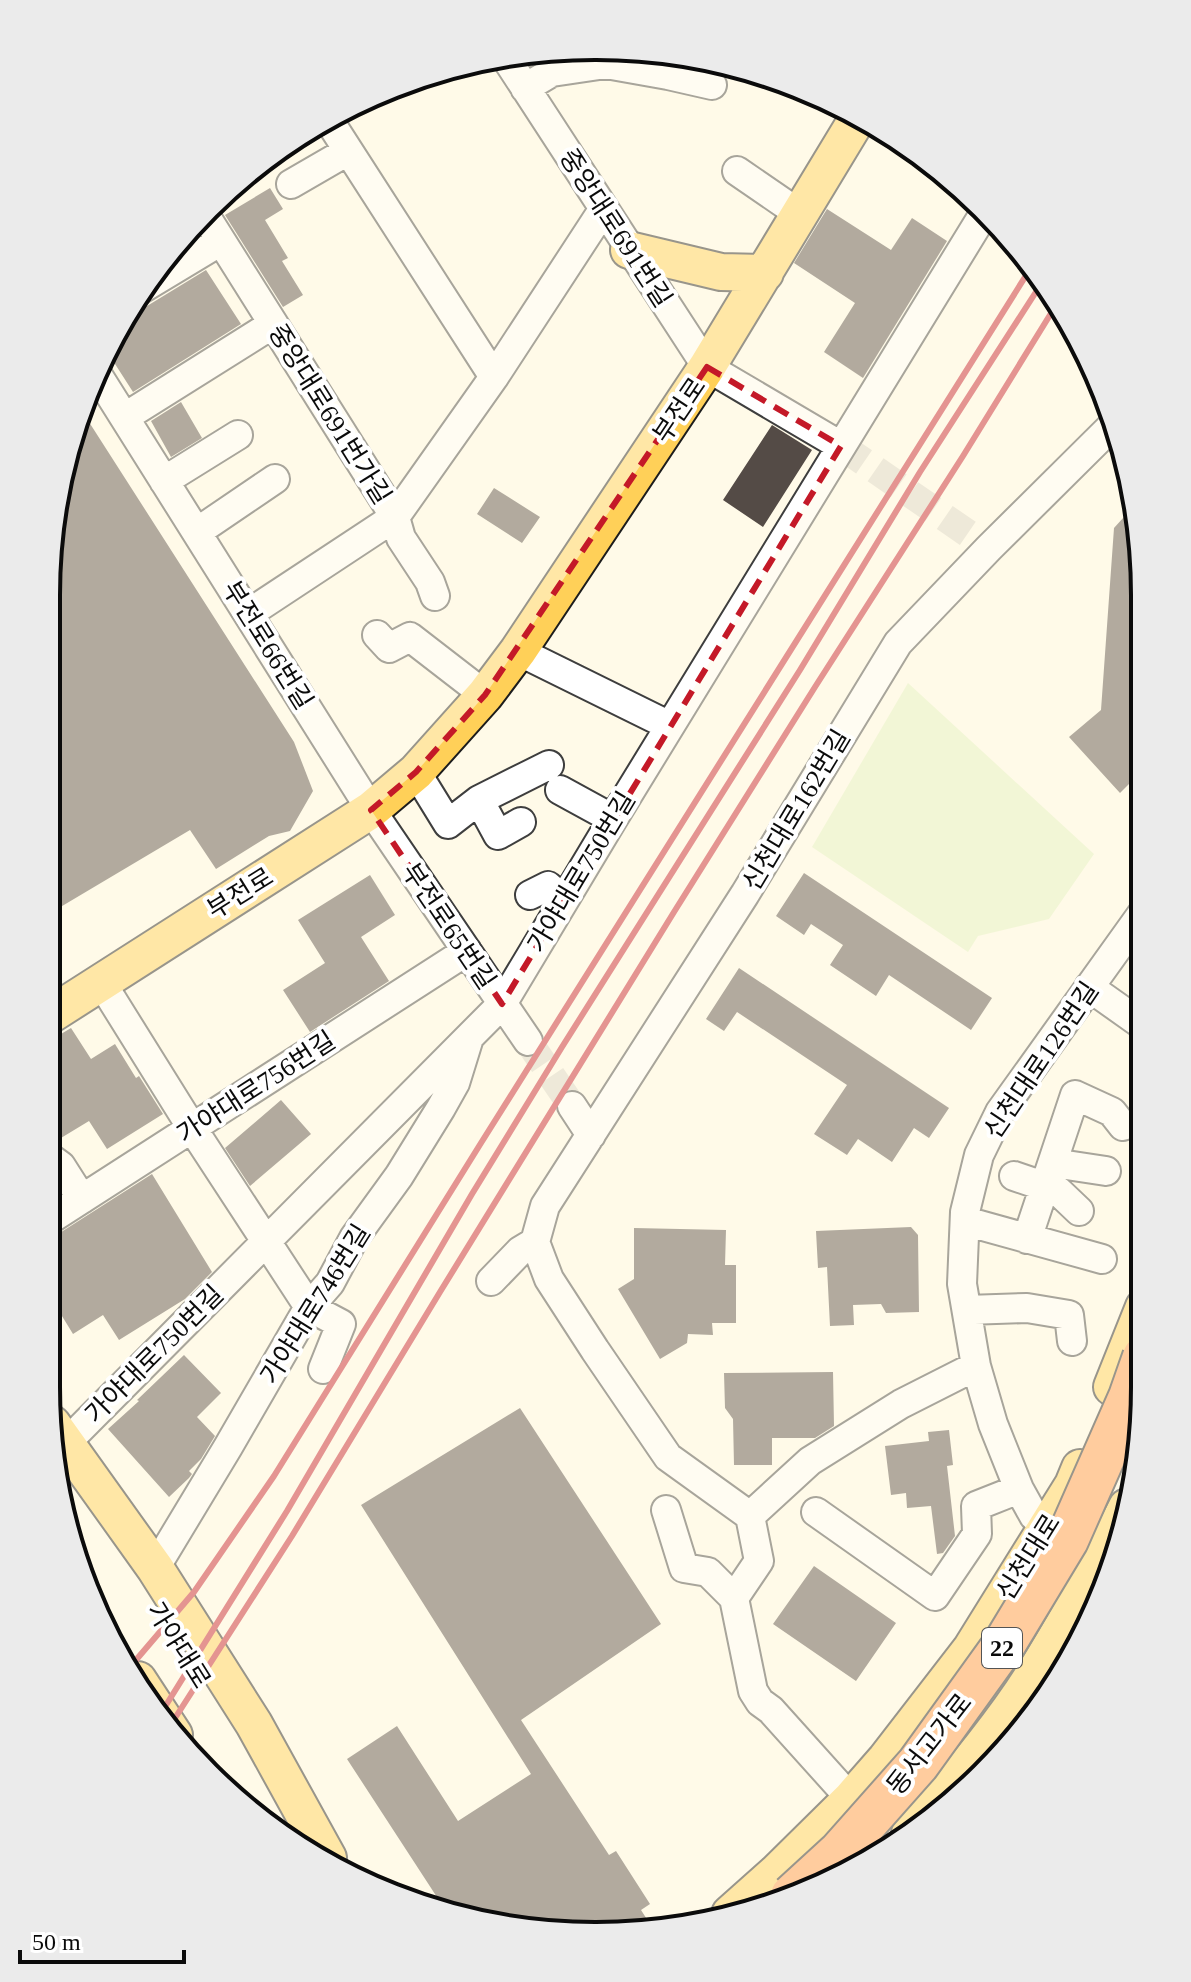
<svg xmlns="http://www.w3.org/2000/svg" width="1191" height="1982" font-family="'Times New Roman','Noto Sans KR',serif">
<rect width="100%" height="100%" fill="#fffae8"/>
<path fill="#e3f2c2" d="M 908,683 L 1094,854 L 1049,919 L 978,936 L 968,952 L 812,847 Z"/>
<path fill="#544b46" d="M 270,188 L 283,209 L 265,220 L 288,258 L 282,261 L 303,295 L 283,307 L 225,215 Z
M 827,209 L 891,250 L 912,218 L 947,241 L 863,378 L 824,352 L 855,303 L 794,263 Z
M 206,270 L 241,324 L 133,392 L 108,353 L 131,306 L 139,308 L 147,306 Z
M 181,402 L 202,438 L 171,457 L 151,421 Z
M 80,408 L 294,742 L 313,791 L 290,831 L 269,836 L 216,869 L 190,830 L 47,915 L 47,559 L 75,418 Z
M 772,425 L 812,450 L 763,527 L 723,500 Z
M 494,488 L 540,517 L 522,543 L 477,514 Z
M 1133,507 L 1144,559 L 1144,769 L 1120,793 L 1069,737 L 1101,710 L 1114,528 Z
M 804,873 L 992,998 L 971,1030 L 889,975 L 876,996 L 830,965 L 843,945 L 811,924 L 804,935 L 776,916 Z
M 370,875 L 395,915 L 361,937 L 389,981 L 310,1032 L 283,990 L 325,963 L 298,920 Z
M 739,968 L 949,1108 L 929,1138 L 914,1128 L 892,1162 L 858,1139 L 847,1155 L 814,1134 L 847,1085 L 737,1012 L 724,1031 L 706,1019 Z
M 71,1028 L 91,1059 L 115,1044 L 136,1078 L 139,1076 L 163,1114 L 107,1149 L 89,1121 L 56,1141 L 46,1138 L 46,1043 Z
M 281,1100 L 311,1134 L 250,1186 L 225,1148 Z
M 152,1174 L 212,1272 L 185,1299 L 119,1340 L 103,1315 L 73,1334 L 46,1290 L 46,1240 L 55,1236 Z
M 911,1227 L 918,1235 L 919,1312 L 886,1313 L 881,1304 L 853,1305 L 854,1325 L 830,1326 L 827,1267 L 818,1268 L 816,1231 Z
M 634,1228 L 726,1230 L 725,1265 L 736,1265 L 736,1323 L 712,1323 L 713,1335 L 688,1334 L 687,1343 L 660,1359 L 618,1289 L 634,1279 Z
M 184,1355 L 221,1393 L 197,1417 L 215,1436 L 201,1459 L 189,1471 L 192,1474 L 189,1478 L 169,1497 L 108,1429 L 139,1401 L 137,1400 Z
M 833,1372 L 834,1426 L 815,1438 L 772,1438 L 772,1465 L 734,1465 L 733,1419 L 725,1408 L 724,1373 Z
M 520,1408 L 661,1624 L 521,1720 L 609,1855 L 616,1851 L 650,1904 L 641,1910 L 648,1921 L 635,1929 L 596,1936 L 446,1911 L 347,1759 L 397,1726 L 458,1821 L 531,1774 L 361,1505 Z
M 949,1430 L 953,1465 L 947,1466 L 955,1536 L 943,1553 L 937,1554 L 931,1506 L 907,1508 L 906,1493 L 891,1495 L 885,1446 L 929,1441 L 928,1432 Z
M 814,1566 L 896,1623 L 856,1681 L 773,1624 Z"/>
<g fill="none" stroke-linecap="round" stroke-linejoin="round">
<path stroke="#dad6c7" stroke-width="28" stroke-dasharray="28 14" stroke-linecap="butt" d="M 841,446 L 989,548
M 528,1041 L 572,1106"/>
<defs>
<path id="minor" d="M 504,55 L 707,367 L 841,446
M 525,88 L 552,72 L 606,64 L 668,75 L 712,85
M 328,119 L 494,377
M 737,171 L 801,215
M 291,184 L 348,151
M 203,212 L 395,517 L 401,538 L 430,582 L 435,596
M 138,291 L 221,241
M 97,374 L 371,810 L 528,1041
M 125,417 L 273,324
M 164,481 L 238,435
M 197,532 L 275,479
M 248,614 L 395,517 L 494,377 L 603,210
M 377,635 L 389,648 L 410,637 L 485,695
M 518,651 L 670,726
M 416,772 L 448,824 L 479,800 L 549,765
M 560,790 L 613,819
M 479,800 L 498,835 L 521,822
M 530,895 L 548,886 L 564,900
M 101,982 L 192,1128 L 309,1307 L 341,1324 L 323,1369
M 1089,987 L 1144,1026
M 572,1106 L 591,1135
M 46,1155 L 61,1166 L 82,1199
M 1053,1163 L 1106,1171
M 1014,1176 L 1058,1191 L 1079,1211
M 965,1221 L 1102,1259
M 46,1222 L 467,951
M 1027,1239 L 1075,1095 L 1112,1112 L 1123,1126
M 491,1281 L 520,1251 L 535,1242
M 967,1310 L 1027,1308 L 1069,1315 L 1072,1341
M 66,1443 L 502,1004 L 613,819 L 985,212
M 666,1510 L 684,1568 L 708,1572 L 734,1598
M 816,1512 L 935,1596 L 977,1534 L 976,1506 L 1019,1489
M 750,1516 L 668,1457 L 595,1350 L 549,1279 L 535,1242 L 545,1206 L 745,894 L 898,643 L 989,548 L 1116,422
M 1034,1516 L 1019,1489 L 993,1424 L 976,1366 L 962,1284 L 965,1212 L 979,1155 L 1000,1112 L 1144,911
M 155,1568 L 228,1447 L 309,1307 L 330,1283 L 354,1238 L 399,1176 L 441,1108 L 455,1083 L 468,1041
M 851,1799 L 771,1710 L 760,1702 L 753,1691 L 734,1598 L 759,1561 L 750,1516 L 810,1461 L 901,1404 L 976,1366"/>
<path id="major" d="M 629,250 L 721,272 L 765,273
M 47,1017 L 371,810 L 416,772 L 485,695 L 518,651 L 707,367 L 859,116
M 1112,1387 L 1144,1307
M 52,1424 L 155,1568 L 254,1724 L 328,1858
M 138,1680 L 174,1735
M 910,1833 C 953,1782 998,1731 1034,1674 C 1068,1620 1098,1564 1127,1507
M 730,1914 L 776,1873 L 851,1799 L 886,1759 L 971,1649 L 1073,1485 L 1080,1468"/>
</defs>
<use href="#minor" stroke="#3e3e3e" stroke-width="32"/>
<use href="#major" stroke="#1c1c1c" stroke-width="40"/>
<use href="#minor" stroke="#fff" stroke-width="28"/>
<use href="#major" stroke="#ffd058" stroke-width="36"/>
<path stroke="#c41928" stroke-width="6" d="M 130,1667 L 194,1592 L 274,1476 L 481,1143 L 1032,266
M 158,1718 L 287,1511 L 472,1194 L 562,1047 L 800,670 L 920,472 L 1043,281
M 168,1729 L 292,1536 L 440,1292 L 674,912 L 815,687 L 963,456 L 1058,302"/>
<defs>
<path id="highway-bridge" d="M 792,1896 L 840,1852 L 918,1764 L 1003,1646 L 1067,1540 L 1130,1397 L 1144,1357"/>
</defs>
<use href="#highway-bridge" stroke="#1c1c1c" stroke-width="46" stroke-linecap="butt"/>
<use href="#highway-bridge" stroke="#ff9446" stroke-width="42"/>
</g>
<path d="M0 0H1191V1982H0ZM 707,367 L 841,446 L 502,1004 L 371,810 L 416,772 L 485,695 Z" fill="#fffae8" fill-opacity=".55" fill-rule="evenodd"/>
<path fill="none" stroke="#c41928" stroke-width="6" stroke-dasharray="16 10" stroke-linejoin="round" d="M 707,367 L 841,446 L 502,1004 L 371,810 L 416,772 L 485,695 Z"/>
<g text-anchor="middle" stroke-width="8" stroke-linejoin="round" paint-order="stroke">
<rect fill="#fff" stroke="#545454" stroke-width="2" x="982" y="1628" width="40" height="40" rx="6"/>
<g font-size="24" font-weight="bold" fill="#0b0b0b">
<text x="1002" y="1656">22</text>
</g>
<g font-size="26" fill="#0b0b0b" stroke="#fff">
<text transform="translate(616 228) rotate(57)" y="9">중앙대로691번길</text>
<text transform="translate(679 410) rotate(-56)" y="9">부전로</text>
<text transform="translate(330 414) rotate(58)" y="9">중앙대로691번가길</text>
<text transform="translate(268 645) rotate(58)" y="9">부전로66번길</text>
<text transform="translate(796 810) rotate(-59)" y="9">신천대로162번길</text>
<text transform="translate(581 872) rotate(-59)" y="9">가야대로750번길</text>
<text transform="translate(240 893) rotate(-32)" y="9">부전로</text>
<text transform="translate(449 926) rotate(56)" y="9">부전로65번길</text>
<text transform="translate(1041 1060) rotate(-56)" y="9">신천대로126번길</text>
<text transform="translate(256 1087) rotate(-33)" y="9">가야대로756번길</text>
<text transform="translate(315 1304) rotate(-58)" y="9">가야대로746번길</text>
<text transform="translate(154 1354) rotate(-45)" y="9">가야대로750번길</text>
<text transform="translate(1028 1557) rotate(-58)" y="9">신천대로</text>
<text transform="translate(179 1645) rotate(58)" y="9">가야대로</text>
<text transform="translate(929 1744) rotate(-52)" y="9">동서고가로</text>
</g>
</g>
<path d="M0 0H1191V1982H0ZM595 60H596A535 535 0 0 1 1131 595V1387A535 535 0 0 1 596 1922H595A535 535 0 0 1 60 1387V595A535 535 0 0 1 595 60Z" fill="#ebebeb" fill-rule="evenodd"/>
<path fill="none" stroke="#0b0b0b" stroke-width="4" d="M595 60H596A535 535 0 0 1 1131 595V1387A535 535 0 0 1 596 1922H595A535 535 0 0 1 60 1387V595A535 535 0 0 1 595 60Z"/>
<path d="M20 1950v12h164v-12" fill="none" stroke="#0b0b0b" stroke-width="4"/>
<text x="32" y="1950" font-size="24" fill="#0b0b0b" stroke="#ffffff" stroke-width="6" paint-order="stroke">50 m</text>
</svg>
